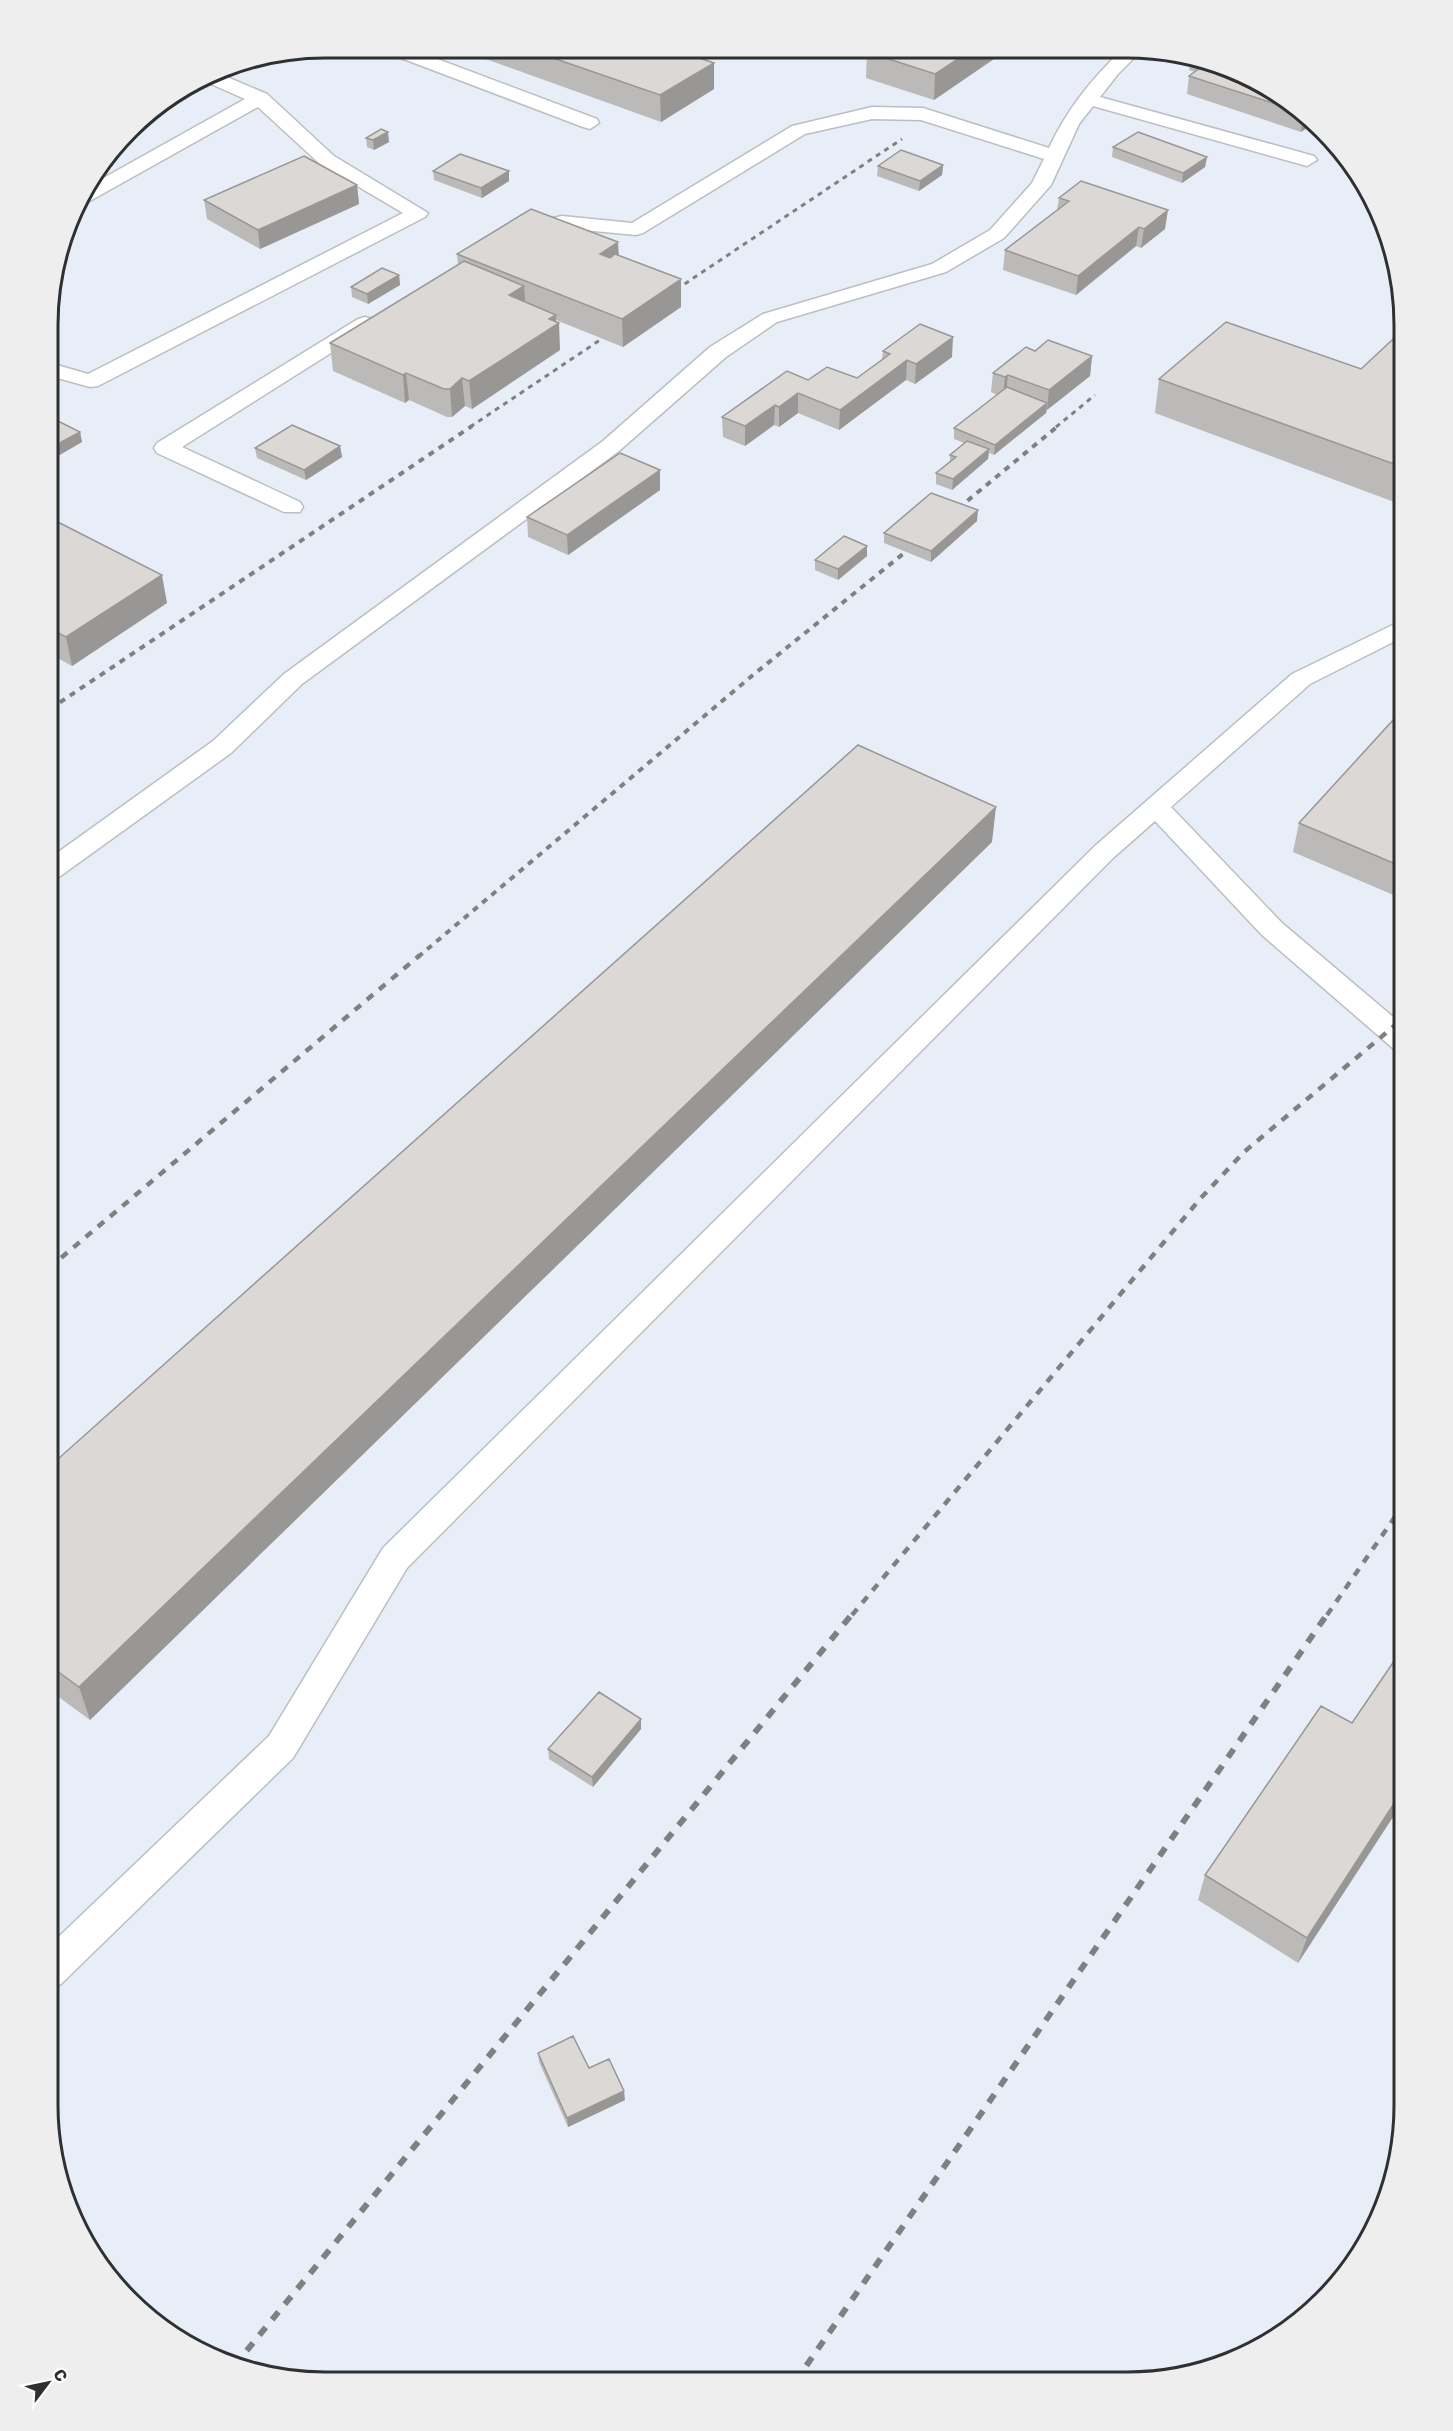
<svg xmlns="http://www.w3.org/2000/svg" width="1453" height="2431" font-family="Rubik,sans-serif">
<rect width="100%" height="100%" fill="#f7f9fc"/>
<path fill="#e8eef8" d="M 326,48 L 1164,50 L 1234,69 L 1297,106 L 1348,157 L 1384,220 L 1405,326 L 1404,2124 L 1390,2195 L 1348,2274 L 1297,2325 L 1233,2362 L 1128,2383 L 290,2381 L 219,2362 L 156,2325 L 105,2274 L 69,2211 L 48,2105 L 50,290 L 77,203 L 142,117 L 220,69 Z"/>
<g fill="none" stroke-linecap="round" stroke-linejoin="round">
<defs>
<path id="lane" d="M 382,48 L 408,48 L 597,119 L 599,123 L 590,129 L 583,127 L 385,52 Z
M 1122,50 L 1142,50 L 1118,74 L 1100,97 L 1314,156 L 1317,160 L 1307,166 L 1093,106 L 1079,124 L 1051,185 L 1004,238 L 946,272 L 777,322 L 726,357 L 619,451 L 302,684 L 231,753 L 59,877 L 50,880 L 50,858 L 213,741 L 284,674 L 603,441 L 710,347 L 763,314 L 932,264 L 990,230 L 1032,183 L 1044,159 L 921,120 L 872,119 L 805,134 L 643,233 L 636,235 L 562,228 L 528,235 L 521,233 L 518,229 L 521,225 L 562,216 L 632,223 L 792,126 L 872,107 L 923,108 L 1049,148 C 1066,111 1092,78 1122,50 Z
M 215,72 L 267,94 L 334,156 L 428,213 L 425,217 L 98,386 L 90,387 L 50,376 L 50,363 L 88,374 L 403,213 L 320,164 L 258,107 L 88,202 L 77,203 L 91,185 L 245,99 L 202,80 Z
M 365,317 L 372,319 L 376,323 L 372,327 L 182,447 L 300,502 L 303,507 L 300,512 L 284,512 L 157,453 L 154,448 L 157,443 L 358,319 Z
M 1405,619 L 1405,636 L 1310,684 L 1171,807 L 1282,923 L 1405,1027 L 1405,1053 L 1395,1050 L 1262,935 L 1155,821 L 1113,858 L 407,1568 L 293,1758 L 61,1984 L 48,1989 L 48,1947 L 269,1736 L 383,1548 L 1095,846 L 1292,674 Z"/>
</defs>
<use href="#lane" stroke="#bcbec1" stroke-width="3"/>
<use href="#lane" fill="#fff" fill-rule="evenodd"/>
<path stroke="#7f8082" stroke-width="3" stroke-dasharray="5 5" stroke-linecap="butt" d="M 668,295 L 902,139
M 470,427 L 615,330
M 1056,427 L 1095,395"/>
<path stroke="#7f8082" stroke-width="4" stroke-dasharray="6 6" stroke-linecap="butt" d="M 949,516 L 1058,426
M 50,709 L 472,426
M 418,957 L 753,675 L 919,541"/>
<path stroke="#7f8082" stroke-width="4.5" stroke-dasharray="8 8" stroke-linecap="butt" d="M 49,1268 L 420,955
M 852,1615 L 1200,1199 L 1244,1152 L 1405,1017
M 1327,1615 L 1397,1514"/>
<path stroke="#7f8082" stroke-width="6" stroke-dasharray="10 10" stroke-linecap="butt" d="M 234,2366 L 853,1613
M 795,2382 L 1328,1613"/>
</g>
<path fill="#bcbab8" d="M 455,48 L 673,49 L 714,63 L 714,89 L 661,122 Z
M 1007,50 L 934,100 L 866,78 L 867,52 Z
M 1194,59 L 1297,106 L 1314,123 L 1301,132 L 1187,94 L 1189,76 L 1195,72 L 1189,70 L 1191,61 Z
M 366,138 L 389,142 L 374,150 L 367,147 Z
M 1113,147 L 1207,157 L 1205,167 L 1182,183 L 1112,157 Z
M 943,165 L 942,175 L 919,191 L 877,176 L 878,166 Z
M 433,171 L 509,171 L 509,181 L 482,198 L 434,180 Z
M 357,185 L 359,204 L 260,249 L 207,219 L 204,200 Z
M 1059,198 L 1165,229 L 1141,248 L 1136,246 L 1076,295 L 1003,270 L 1005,250 L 1057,210 Z
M 618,242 L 619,256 L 681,307 L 623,347 L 556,320 L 560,350 L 472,409 L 465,406 L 452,417 L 447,417 L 409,400 L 405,403 L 333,371 L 330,343 L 458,265 L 457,254 Z
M 399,275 L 400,285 L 368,304 L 352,297 L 351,287 Z
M 1405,328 L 1405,506 L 1155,413 L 1159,379 L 1361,369 Z
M 883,351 L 952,357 L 915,384 L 906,380 L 839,430 L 798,413 L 779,427 L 774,425 L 745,446 L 723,437 L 722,417 L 808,380 L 857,378 L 882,359 Z
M 1035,351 L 1092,356 L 1090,376 L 1047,410 L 1046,413 L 994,455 L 989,453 L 988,459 L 952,490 L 936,484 L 936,473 L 950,462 L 950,455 L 964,443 L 954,439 L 954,428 L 997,395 L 991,392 L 993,373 Z
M 50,417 L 80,432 L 82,442 L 56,457 L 50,453 Z
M 340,446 L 342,457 L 306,480 L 257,458 L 255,448 Z
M 660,470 L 660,490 L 568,555 L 528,537 L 527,517 Z
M 50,518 L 167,603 L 72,666 L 50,654 Z
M 977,521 L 931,562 L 884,543 L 884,533 Z
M 867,546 L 867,556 L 838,580 L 815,570 L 815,560 Z
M 1405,707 L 1405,900 L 1293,852 L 1299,823 Z
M 992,842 L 90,1720 L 49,1690 L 49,1467 Z
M 1405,1645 L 1404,1800 L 1298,1963 L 1198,1900 L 1205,1875 L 1352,1723 Z
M 641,1719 L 641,1729 L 593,1787 L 549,1759 L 548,1749 Z
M 538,2053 L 589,2068 L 625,2100 L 568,2127 L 539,2062 Z"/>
<path fill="#999796" d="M 971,50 L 1007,50 L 934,100 L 935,74 Z
M 714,63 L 714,89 L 661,122 L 660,95 Z
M 1304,113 L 1314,123 L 1301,132 Z
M 388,132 L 389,142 L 374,150 L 373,140 Z
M 1207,157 L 1205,167 L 1182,183 L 1183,173 Z
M 943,165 L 942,175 L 919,191 L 920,181 Z
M 509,171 L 509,181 L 482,198 L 481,188 Z
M 357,185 L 359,204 L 260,249 L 258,230 Z
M 1168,210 L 1165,229 L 1141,248 L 1144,229 Z
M 1139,227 L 1136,246 L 1076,295 L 1078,276 Z
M 618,242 L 619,269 L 600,254 Z
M 399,275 L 400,285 L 368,304 L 367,294 Z
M 681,279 L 681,307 L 623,347 L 622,319 Z
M 524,286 L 526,313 L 509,295 Z
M 556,315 L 556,324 L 559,323 L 560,350 L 472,409 L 469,381 Z
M 953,337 L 952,357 L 915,384 L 916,364 Z
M 1092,356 L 1090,376 L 1047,410 L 1049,390 Z
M 907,360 L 906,380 L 839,430 L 840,410 Z
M 406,373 L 409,400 L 405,403 L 403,375 Z
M 1008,375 L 1006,394 L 1003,397 L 1005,377 Z
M 462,378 L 465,406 L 452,417 L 450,389 Z
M 798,393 L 798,413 L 779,427 L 779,407 Z
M 1047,403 L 1046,413 L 994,455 L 995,445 Z
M 775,405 L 774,425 L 745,446 L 745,426 Z
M 80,432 L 82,442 L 56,457 L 54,446 Z
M 340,446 L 342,457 L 306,480 L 304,470 Z
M 989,449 L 988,459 L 952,490 L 953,479 Z
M 660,470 L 660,490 L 568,555 L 567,535 Z
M 978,510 L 977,521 L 931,562 L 931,551 Z
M 867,546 L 867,556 L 838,580 L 838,569 Z
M 162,575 L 167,603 L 72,666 L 66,637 Z
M 50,661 L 54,678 L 50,680 Z
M 996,807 L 992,842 L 90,1720 L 79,1687 Z
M 641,1719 L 641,1729 L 593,1787 L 592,1777 Z
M 1404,1788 L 1404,1800 L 1298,1963 L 1307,1938 Z
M 624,2091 L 625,2100 L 568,2127 L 567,2118 Z"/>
<path fill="#dbd8d6" stroke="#999796" stroke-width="1.5" d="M 527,49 L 673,49 L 714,63 L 660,95 Z
M 871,50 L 971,50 L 935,74 L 867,52 Z
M 1194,59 L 1208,62 L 1204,65 L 1191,61 Z
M 1208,62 L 1234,69 L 1297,106 L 1304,113 L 1189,76 Z
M 381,129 L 388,132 L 373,140 L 366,138 Z
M 1138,132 L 1207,157 L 1183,173 L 1113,147 Z
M 901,150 L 943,165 L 920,181 L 878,166 Z
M 460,154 L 509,171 L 481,188 L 433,171 Z
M 304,156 L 357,185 L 258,230 L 204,200 Z
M 1081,181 L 1168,210 L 1144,229 L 1139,227 L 1078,276 L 1005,250 L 1069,201 L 1059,198 Z
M 531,209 L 618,242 L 600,254 L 610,258 L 615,254 L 681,279 L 622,319 L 457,254 Z
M 464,261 L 524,286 L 509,295 L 556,315 L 549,319 L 559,323 L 469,381 L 462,378 L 450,389 L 444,389 L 406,373 L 403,375 L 330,343 Z
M 382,268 L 399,275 L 367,294 L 351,287 Z
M 1226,322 L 1361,369 L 1405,328 L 1405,468 L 1159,379 Z
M 920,324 L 953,337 L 916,364 L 907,360 L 840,410 L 798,393 L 779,407 L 775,405 L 745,426 L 722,417 L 787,371 L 808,380 L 827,367 L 857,378 L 890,354 L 883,351 Z
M 1048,340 L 1092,356 L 1049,390 L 1008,375 L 1005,377 L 993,373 L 1026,347 L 1035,351 Z
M 1007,387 L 1047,403 L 995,445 L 954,428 Z
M 50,417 L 80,432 L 54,446 L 50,444 Z
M 292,425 L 340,446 L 304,470 L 255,448 Z
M 967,441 L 989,449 L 953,479 L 936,473 L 956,457 L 950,455 Z
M 620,453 L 660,470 L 567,535 L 527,517 Z
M 931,493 L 978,510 L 931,551 L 884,533 Z
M 50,518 L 162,575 L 66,637 L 50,629 Z
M 844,536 L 867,546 L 838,569 L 815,560 Z
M 1405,707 L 1405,868 L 1299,823 Z
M 858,745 L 996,807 L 79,1687 L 49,1665 L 49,1467 Z
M 1405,1645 L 1404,1788 L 1307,1938 L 1205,1875 L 1321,1706 L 1352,1723 Z
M 599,1692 L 641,1719 L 592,1777 L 548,1749 Z
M 573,2036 L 589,2068 L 609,2059 L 624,2091 L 567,2118 L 538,2053 Z"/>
<path d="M0 0H1453V2431H0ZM325 58H1127A267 267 0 0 1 1394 325V2105A267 267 0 0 1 1127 2372H325A267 267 0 0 1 58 2105V325A267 267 0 0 1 325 58Z" fill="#eeeeef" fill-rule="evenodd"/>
<path fill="none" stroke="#2f3031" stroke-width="3" d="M325 58H1127A267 267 0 0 1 1394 325V2105A267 267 0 0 1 1127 2372H325A267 267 0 0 1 58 2105V325A267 267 0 0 1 325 58Z"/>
<g transform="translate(48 2383) rotate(58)" stroke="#ffffff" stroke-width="4.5" paint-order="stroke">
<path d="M0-4.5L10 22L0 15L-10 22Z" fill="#2f3031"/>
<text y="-9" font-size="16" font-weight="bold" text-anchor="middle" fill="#2f3031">С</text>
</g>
</svg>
